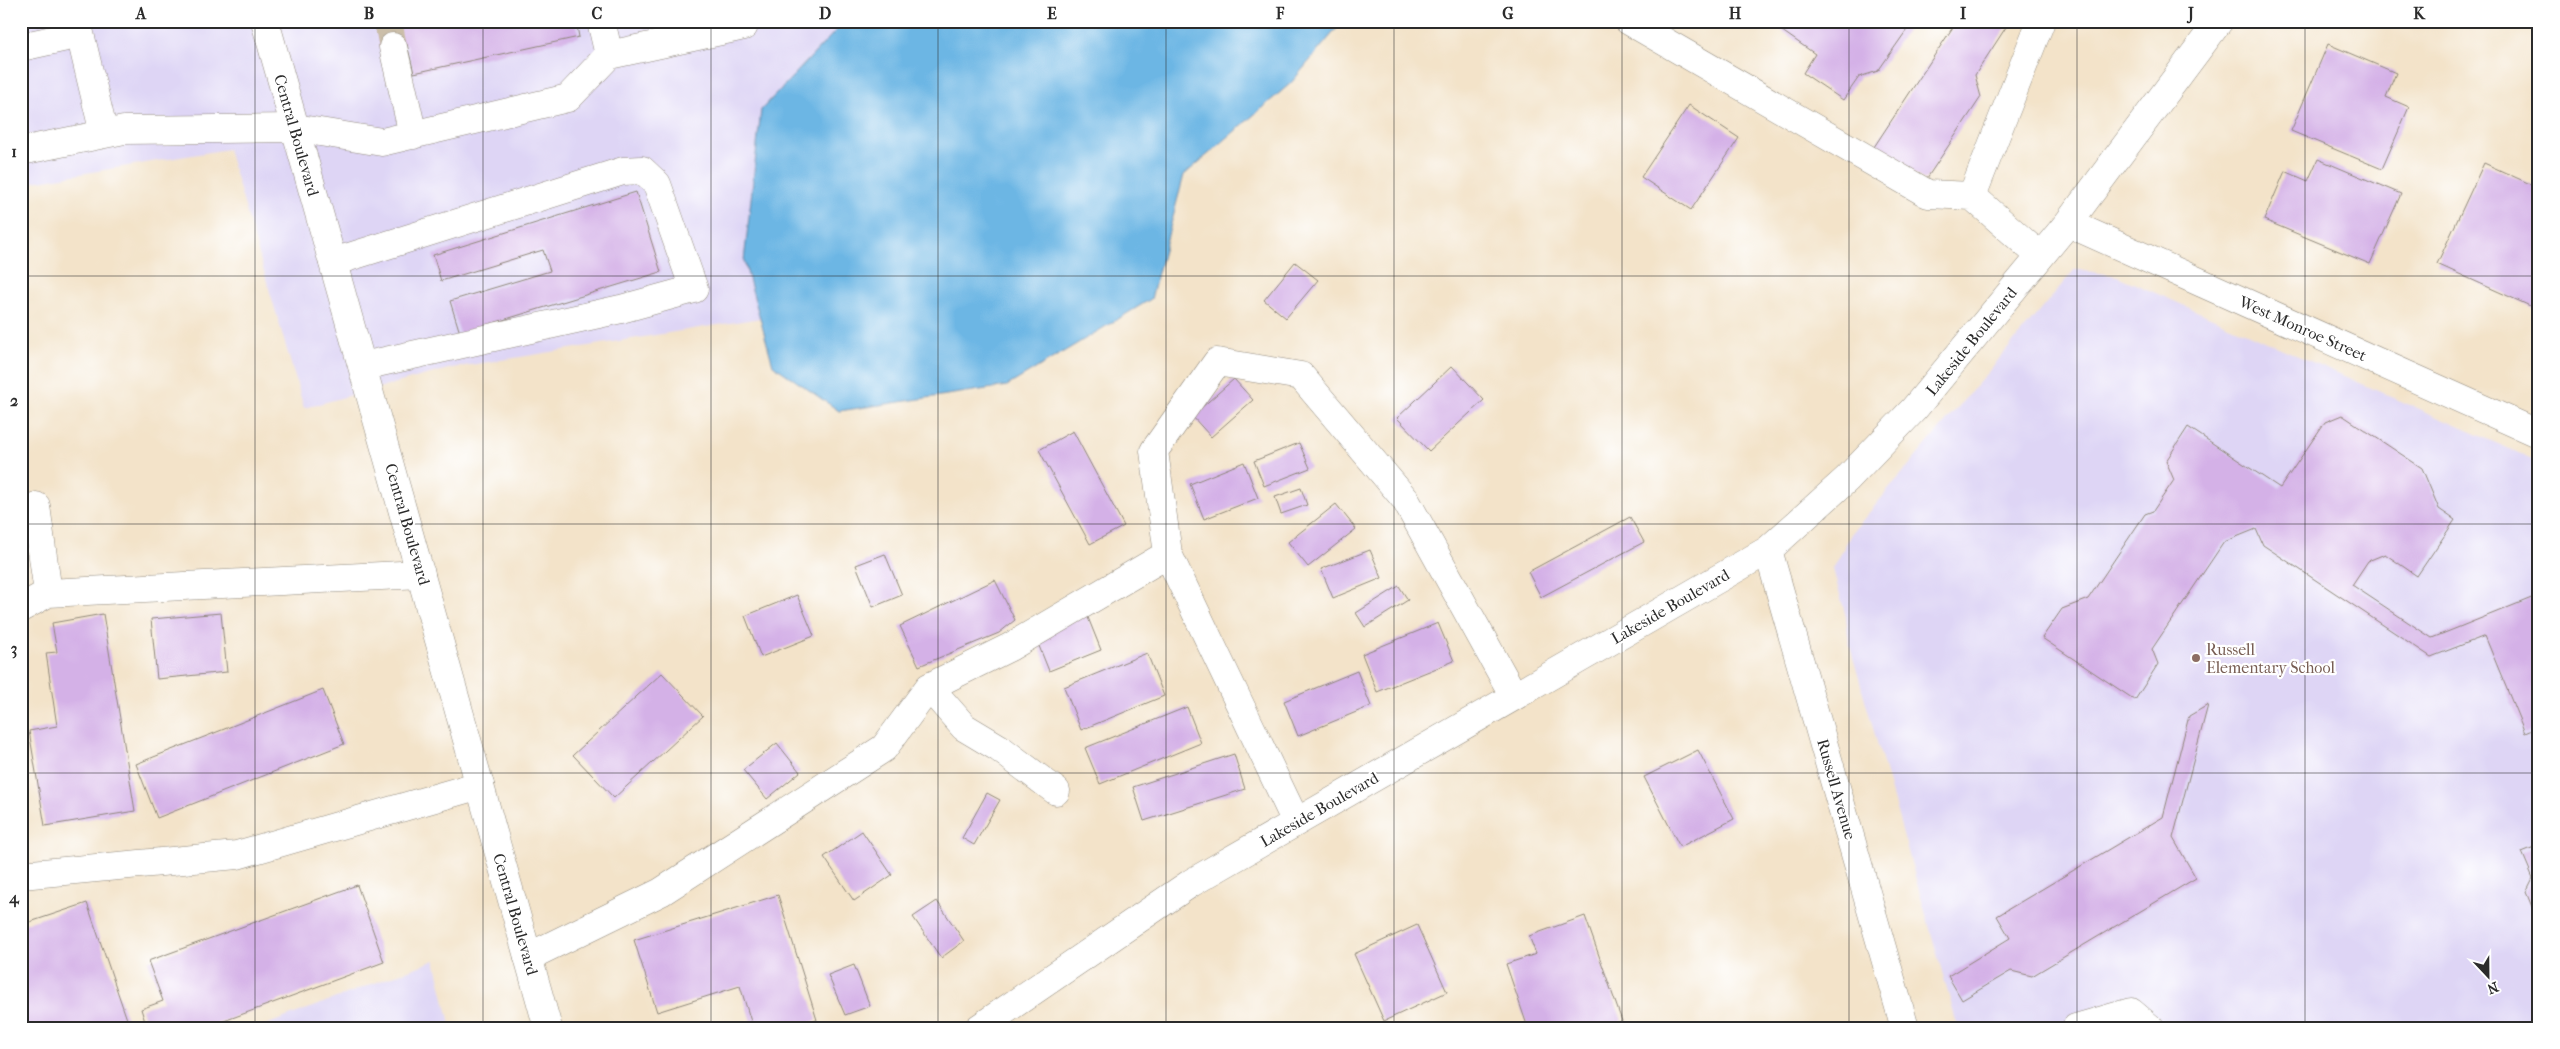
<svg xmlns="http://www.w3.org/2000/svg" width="2560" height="1049" font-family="'IM FELL French Canon',serif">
<rect width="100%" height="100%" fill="#fff"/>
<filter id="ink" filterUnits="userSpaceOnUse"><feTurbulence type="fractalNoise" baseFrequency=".02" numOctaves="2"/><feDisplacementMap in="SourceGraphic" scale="10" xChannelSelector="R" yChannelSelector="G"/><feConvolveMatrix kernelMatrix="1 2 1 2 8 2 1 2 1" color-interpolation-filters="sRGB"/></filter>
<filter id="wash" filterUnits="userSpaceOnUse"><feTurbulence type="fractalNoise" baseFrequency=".0096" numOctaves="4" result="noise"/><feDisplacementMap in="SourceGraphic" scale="20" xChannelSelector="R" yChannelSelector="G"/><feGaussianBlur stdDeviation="1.12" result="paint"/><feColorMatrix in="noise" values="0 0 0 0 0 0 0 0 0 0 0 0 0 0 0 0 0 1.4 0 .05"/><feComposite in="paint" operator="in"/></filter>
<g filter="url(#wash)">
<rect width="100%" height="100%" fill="#f3e3c9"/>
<path fill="#ded5f5" d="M 21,21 L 845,21 L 761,110 L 773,316 L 452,368 L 304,408 L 228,149 L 21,184 Z
M 2075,269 L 2117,276 L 2539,462 L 2539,1028 L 1958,1028 L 1849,643 L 1846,617 L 1833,569 L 1851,534 Z
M 435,960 L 451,1028 L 258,1028 Z"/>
<path fill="#6cb6e4" stroke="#4c7088" d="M 845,21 L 1343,21 L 1291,83 L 1184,175 L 1151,299 L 1007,386 L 839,411 L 773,365 L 744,261 L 761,110 Z"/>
<g id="blocks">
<path fill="#d4b1e7" d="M 374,21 L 576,21 L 579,37 L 414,73 L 407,44 L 381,50 Z
M 1768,21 L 1913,21 L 1878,71 L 1859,77 L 1843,100 L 1803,73 L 1815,54 Z
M 1957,21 L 2010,21 L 1975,75 L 1981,97 L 1925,181 L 1874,147 Z
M 2328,44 L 2396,73 L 2386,97 L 2409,107 L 2382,169 L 2291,131 Z
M 1689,105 L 1739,138 L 1691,210 L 1641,177 Z
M 2318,159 L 2401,194 L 2370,264 L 2264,220 L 2285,171 L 2308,181 Z
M 2484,163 L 2539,188 L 2539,310 L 2437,264 Z
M 636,192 L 661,272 L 460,333 L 450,301 L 550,271 L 543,250 L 441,281 L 433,255 Z
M 1295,262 L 1318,280 L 1286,318 L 1264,300 Z
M 1452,366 L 1484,400 L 1429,451 L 1397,418 Z
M 1234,379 L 1253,400 L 1211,437 L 1192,416 Z
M 2342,415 L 2422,468 L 2439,509 L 2455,520 L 2417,576 L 2385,554 L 2368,561 L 2352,585 L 2432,638 L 2539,595 L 2539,727 L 2525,733 L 2485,636 L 2431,657 L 2263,545 L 2256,529 L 2224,542 L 2152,649 L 2158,664 L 2135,700 L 2042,638 L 2062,609 L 2088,599 L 2145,514 L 2153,511 L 2174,480 L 2166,461 L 2188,427 L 2280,488 L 2325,422 Z
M 1073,431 L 1124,526 L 1090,544 L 1039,450 Z
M 1299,443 L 1310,468 L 1264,486 L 1254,461 Z
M 1244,462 L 1258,498 L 1204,519 L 1190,484 Z
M 1301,488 L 1307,505 L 1281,514 L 1275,497 Z
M 1336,504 L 1356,529 L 1308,567 L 1288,542 Z
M 1630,517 L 1644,542 L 1541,597 L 1528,572 Z
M 1370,550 L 1382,578 L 1333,598 L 1321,569 Z
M 885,554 L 902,595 L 873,607 L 856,565 Z
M 995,580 L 1015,620 L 999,633 L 919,666 L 900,626 Z
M 1399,586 L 1408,600 L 1365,627 L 1356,613 Z
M 797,595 L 814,636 L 761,657 L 745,616 Z
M 221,613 L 227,672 L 157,679 L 151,619 Z
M 103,614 L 135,811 L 45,826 L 29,731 L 57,726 L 46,653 L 57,652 L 52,623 Z
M 1087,615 L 1101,650 L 1049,671 L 1035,636 Z
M 1438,623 L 1454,661 L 1377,692 L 1362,654 Z
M 1147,653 L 1164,696 L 1081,730 L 1064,687 Z
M 1357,671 L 1371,706 L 1298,736 L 1284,701 Z
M 662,673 L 703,716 L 614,798 L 573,755 Z
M 323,690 L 344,744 L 157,818 L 136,764 Z
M 2208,705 L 2173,838 L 2196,878 L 2032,976 L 2011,971 L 1962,1000 L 1948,976 L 2010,938 L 1997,916 L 2163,817 L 2189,716 Z
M 1187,707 L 1201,743 L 1100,784 L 1085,748 Z
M 777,743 L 800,772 L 767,799 L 743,770 Z
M 1698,750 L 1734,819 L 1680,847 L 1644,777 Z
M 1234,754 L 1245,789 L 1144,821 L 1133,787 Z
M 987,793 L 1000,800 L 974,845 L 962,838 Z
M 862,831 L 892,875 L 854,901 L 824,857 Z
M 2539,845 L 2539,924 L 2526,892 L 2533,878 L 2522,852 Z
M 357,885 L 384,962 L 205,1028 L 147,1028 L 141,1009 L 163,1001 L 148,961 Z
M 778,895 L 817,1020 L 794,1028 L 753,1028 L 740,986 L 657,1012 L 634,940 Z
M 937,901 L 964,941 L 941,958 L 913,917 Z
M 87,903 L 130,1028 L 21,1028 L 21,925 Z
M 1585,916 L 1622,1021 L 1603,1028 L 1528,1028 L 1506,964 L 1536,954 L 1529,936 Z
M 1417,925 L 1447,992 L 1384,1021 L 1354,954 Z
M 854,965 L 870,1006 L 845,1015 L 828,975 Z"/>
</g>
</g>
<g filter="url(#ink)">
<use href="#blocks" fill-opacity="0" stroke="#8f877a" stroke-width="1"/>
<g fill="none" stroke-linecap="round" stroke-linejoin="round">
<path stroke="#cbbea9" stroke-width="28" stroke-dasharray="28 14" stroke-linecap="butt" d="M 388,21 L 393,47"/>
<defs>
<path id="minor" d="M 77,21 L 104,134
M 601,21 L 609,55
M 1629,21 L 1928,194 L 1972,196 L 2040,256
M 21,47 L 80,34
M 393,47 L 413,135
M 21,151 L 124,130 L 295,128 L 382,142 L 568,98 L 609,55 L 744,26
M 1972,196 L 2041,21
M 2068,223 L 2539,434
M 333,262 L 623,171 L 642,170 L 657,184 L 694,289 L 621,309 L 363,366
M 36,506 L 48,593
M 1768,550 L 1905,1028
M 1168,554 L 1154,451 L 1217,362 L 1301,376 L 1405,499 L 1514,696
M 21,608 L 48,593 L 421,574
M 929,687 L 1010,647 L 1168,554 L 1296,822
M 21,875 L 237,855 L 480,785
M 528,957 L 661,892 L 884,748 L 929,687 L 964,727 L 999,748 L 1056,791
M 979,1028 L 1191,883 L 1768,550 L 1847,479 L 1914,409 L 2068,223 L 2219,21
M 2076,1028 L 2131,1012 L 2150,1028"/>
<path id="major" d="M 265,21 L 548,1028"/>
</defs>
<use href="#minor" stroke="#8f877a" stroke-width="29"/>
<use href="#major" stroke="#8f877a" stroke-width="29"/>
<use href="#minor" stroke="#fff" stroke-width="28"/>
<use href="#major" stroke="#fff" stroke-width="28"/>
</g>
</g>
<path fill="none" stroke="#2b2b2b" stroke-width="1" stroke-opacity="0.55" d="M 255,21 L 255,1028M 483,21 L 483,1028M 711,21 L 711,1028M 938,21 L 938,1028M 1166,21 L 1166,1028M 1394,21 L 1394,1028M 1622,21 L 1622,1028M 1849,21 L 1849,1028M 2077,21 L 2077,1028M 2305,21 L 2305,1028M 21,276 L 2539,276M 21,524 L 2539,524M 21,773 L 2539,773"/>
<circle fill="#8d6e63" stroke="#fff" stroke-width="2" cx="2196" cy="658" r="5"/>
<g text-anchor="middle" stroke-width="4.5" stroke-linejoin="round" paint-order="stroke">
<g font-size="16" fill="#2b2b2b" stroke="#fff">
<text transform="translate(297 135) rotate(74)" y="6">Central Boulevard</text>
<text transform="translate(2303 328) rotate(24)" y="6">West Monroe Street</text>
<text transform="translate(1971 341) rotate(-51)" y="6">Lakeside Boulevard</text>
<text transform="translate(408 524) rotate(74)" y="6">Central Boulevard</text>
<text transform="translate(1670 606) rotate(-30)" y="6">Lakeside Boulevard</text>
<text transform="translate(1837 789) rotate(74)" y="6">Russell Avenue</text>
<text transform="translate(1319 809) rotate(-30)" y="6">Lakeside Boulevard</text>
<text transform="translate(516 914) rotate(74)" y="6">Central Boulevard</text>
</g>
<g font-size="16" fill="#785e54" stroke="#fff" text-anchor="start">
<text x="2206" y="655">Russell<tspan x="2206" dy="18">Elementary School</tspan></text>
</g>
</g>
<rect width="2560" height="1049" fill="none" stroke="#fff" stroke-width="55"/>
<g transform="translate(2488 976) rotate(158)" stroke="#ffffff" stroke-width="4" paint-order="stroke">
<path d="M0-4L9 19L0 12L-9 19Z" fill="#2b2b2b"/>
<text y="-8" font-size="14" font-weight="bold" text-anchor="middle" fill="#2b2b2b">N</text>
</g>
<rect x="28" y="28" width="2504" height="994" fill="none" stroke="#2b2b2b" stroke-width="2"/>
<g font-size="16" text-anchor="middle" font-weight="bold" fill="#2b2b2b">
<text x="141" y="19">A</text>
<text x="369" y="19">B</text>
<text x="597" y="19">C</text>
<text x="825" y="19">D</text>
<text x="1052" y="19">E</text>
<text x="1280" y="19">F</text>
<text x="1508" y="19">G</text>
<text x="1735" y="19">H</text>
<text x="1963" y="19">I</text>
<text x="2191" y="19">J</text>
<text x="2419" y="19">K</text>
<text x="14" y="157">1</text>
<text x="14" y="406">2</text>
<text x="14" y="654">3</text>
<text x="14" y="903">4</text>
</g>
</svg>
